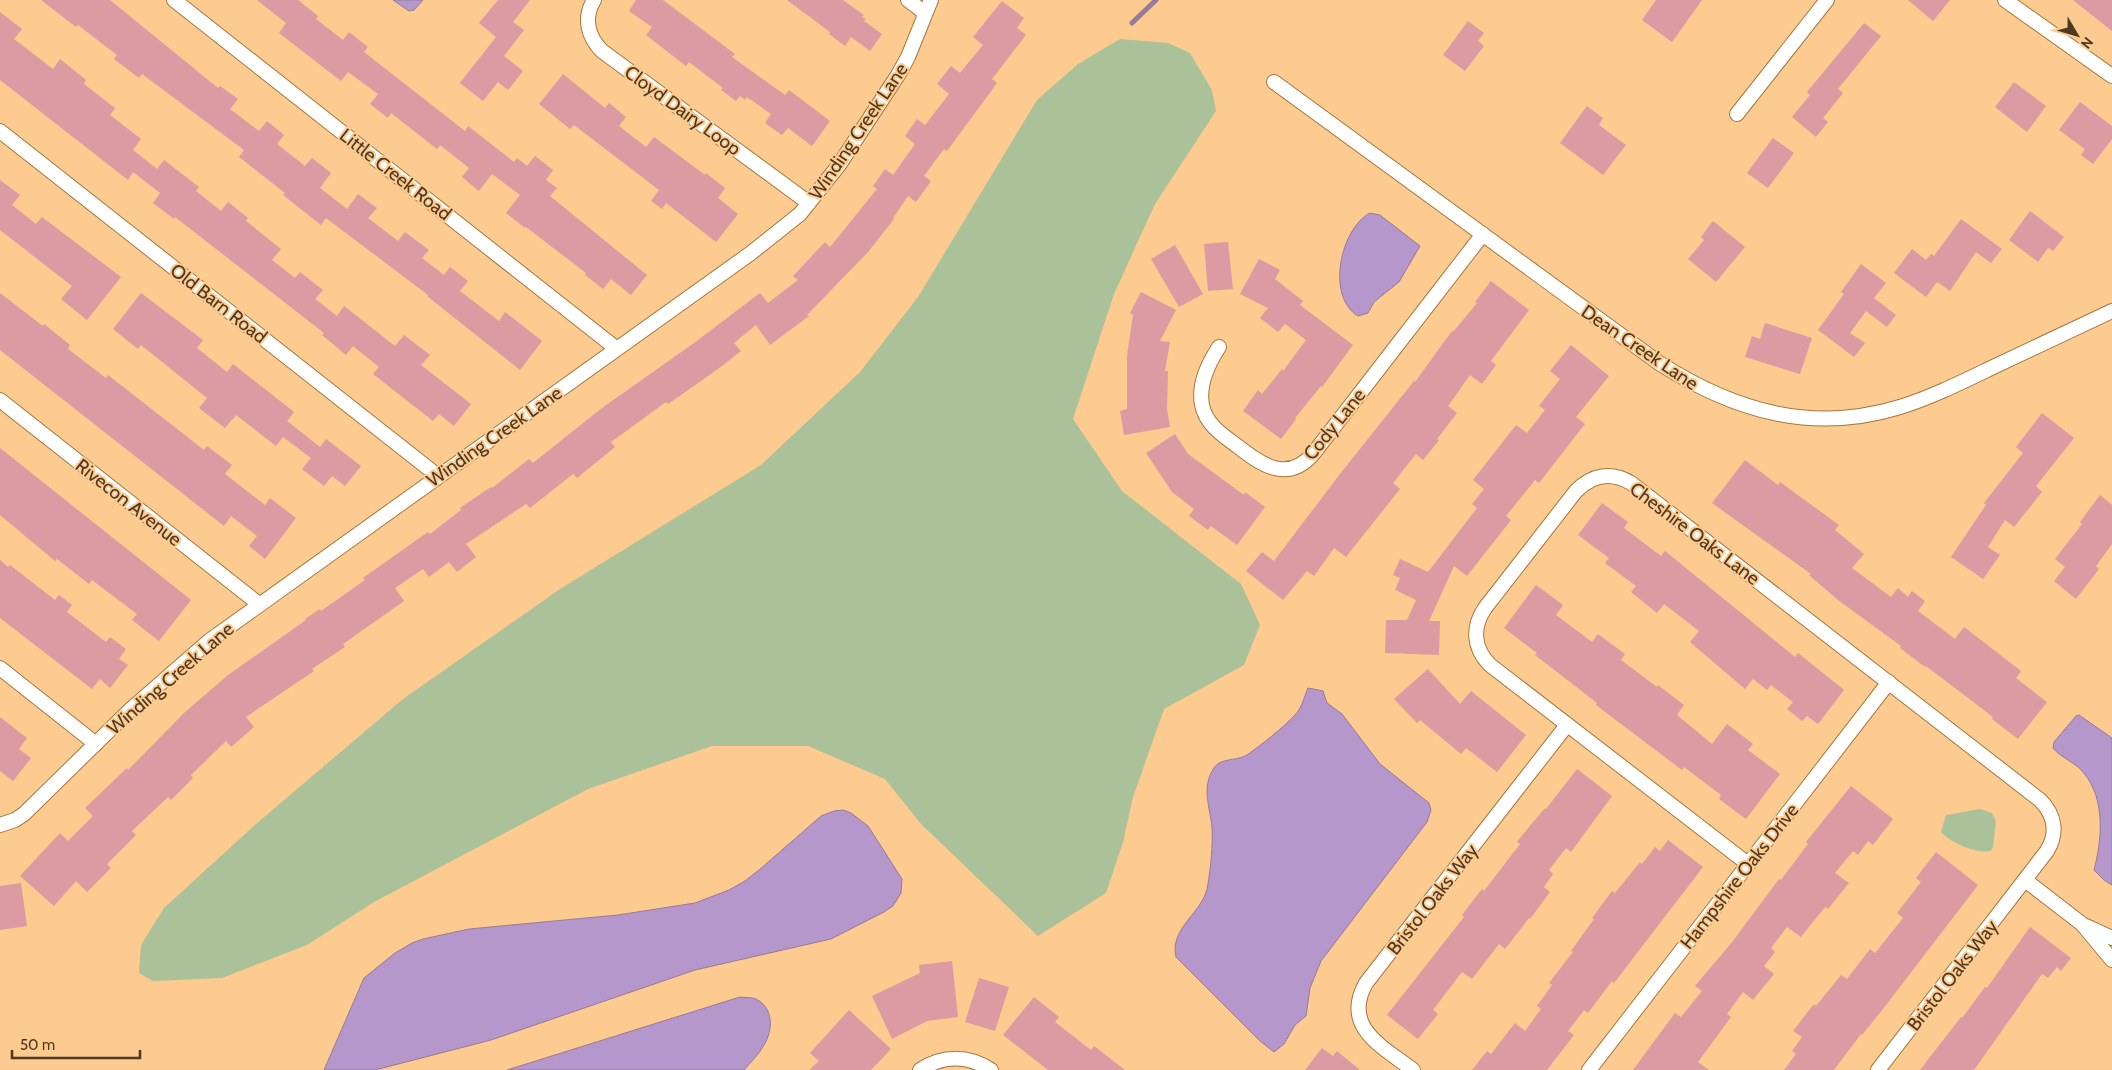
<svg xmlns="http://www.w3.org/2000/svg" width="2112" height="1070" font-family="Cabin,sans-serif">
<rect width="100%" height="100%" fill="#fdca90"/>
<path fill="#abc199" d="M 1120,39 L 1168,43 L 1190,53 L 1212,90 L 1216,111 L 1155,204 L 1114,294 L 1073,419 L 1122,491 L 1241,584 L 1260,625 L 1244,665 L 1164,709 L 1133,797 L 1123,842 L 1106,893 L 1038,936 L 921,824 L 885,779 L 808,746 L 712,746 L 588,789 L 374,902 L 307,945 L 222,978 L 153,981 L 139,973 L 141,945 L 164,908 L 256,824 L 403,699 L 560,589 L 761,465 L 860,372 L 918,297 L 1037,100 L 1078,64 Z
M 1980,809 L 1992,813 L 1996,822 L 1993,847 L 1991,851 C 1975,853 1952,844 1941,832 L 1946,815 Z"/>
<path fill="#b597cb" stroke="#967a98" d="M 393,0 L 423,0 L 414,10 L 409,11 Z
M 1370,213 L 1380,215 L 1420,246 L 1399,282 L 1374,302 L 1368,313 L 1358,316 C 1326,297 1340,229 1370,213 Z
M 1308,688 L 1323,691 L 1327,703 L 1342,714 L 1380,764 L 1429,803 L 1431,810 L 1427,822 L 1321,961 L 1310,988 L 1306,1016 L 1295,1025 L 1284,1044 L 1274,1052 L 1260,1041 L 1176,957 C 1169,927 1205,912 1208,884 C 1211,865 1213,846 1212,827 C 1210,807 1201,787 1214,768 C 1220,758 1235,761 1245,756 C 1258,748 1285,726 1295,715 C 1302,708 1304,697 1308,688 Z
M 2079,715 L 2112,738 L 2112,885 L 2104,880 L 2094,870 C 2102,839 2106,799 2083,772 C 2075,762 2061,758 2053,748 L 2054,742 L 2076,716 Z
M 843,810 L 851,813 L 868,826 L 902,879 L 901,893 L 893,906 L 884,912 L 831,939 L 695,970 L 491,1040 L 375,1070 L 324,1070 L 364,978 L 395,953 L 412,943 L 423,939 L 469,929 L 618,915 L 695,903 L 729,890 L 745,881 L 759,870 L 821,816 L 834,811 Z
M 740,997 C 745,998 752,997 756,999 C 774,1008 773,1030 764,1045 C 759,1054 751,1062 744,1070 L 507,1070 Z"/>
<g fill="none" stroke-linecap="round" stroke-linejoin="round">
<path stroke="#967a98" stroke-width="5" d="M 1132,23 L 1156,0"/>
</g>
<path fill="#dc9aa2" d="M 41,0 L 110,0 L 218,88 L 220,86 L 238,99 L 230,109 L 259,131 L 267,121 L 284,135 L 277,144 L 305,166 L 312,158 L 331,173 L 320,188 L 347,209 L 358,194 L 377,208 L 368,218 L 398,241 L 405,232 L 429,250 L 422,258 L 444,275 L 450,267 L 468,281 L 460,291 L 499,321 L 505,312 L 542,341 L 520,370 L 427,296 L 428,295 L 326,218 L 321,225 L 283,195 L 285,193 L 239,157 L 244,150 L 142,74 L 139,78 L 114,59 L 117,55 L 78,25 L 76,27 Z
M 257,0 L 298,0 L 318,16 L 316,19 L 343,40 L 349,32 L 368,47 L 364,52 L 465,131 L 468,126 L 514,162 L 517,158 L 527,166 L 535,156 L 553,170 L 546,180 L 557,188 L 550,196 L 647,275 L 631,295 L 611,279 L 603,289 L 585,275 L 586,273 L 526,227 L 525,228 L 506,213 L 520,195 L 492,174 L 479,191 L 462,177 L 469,168 L 440,145 L 437,149 L 391,113 L 388,118 L 370,104 L 378,94 L 348,72 L 341,81 L 279,33 L 286,23 Z
M 498,0 L 530,0 L 513,22 L 524,30 L 504,56 L 523,71 L 508,90 L 498,82 L 483,101 L 460,83 L 496,37 L 479,23 Z
M 636,0 L 663,0 L 735,54 L 732,57 L 785,95 L 789,90 L 830,121 L 812,146 L 788,128 L 782,135 L 765,123 L 771,114 L 747,97 L 745,100 L 740,96 L 736,101 L 721,90 L 723,88 L 689,62 L 686,66 L 646,35 L 652,27 L 629,11 Z
M 787,0 L 843,0 L 864,15 L 862,17 L 866,19 L 864,21 L 882,34 L 870,51 L 851,37 L 845,46 L 829,34 L 830,32 Z
M 1656,0 L 1702,0 L 1672,42 L 1642,20 Z
M 1908,0 L 1950,0 L 1933,21 Z
M 2073,0 L 2112,0 L 2112,31 Z
M 1002,1 L 1024,18 L 1017,28 L 1026,35 L 992,79 L 997,83 L 947,151 L 944,149 L 924,176 L 931,181 L 916,202 L 908,196 L 893,218 L 894,219 L 868,252 L 807,315 L 809,316 L 770,345 L 756,325 L 734,343 L 741,351 L 718,369 L 668,404 L 666,402 L 611,442 L 615,447 L 577,478 L 573,474 L 530,508 L 526,504 L 466,544 L 476,557 L 457,572 L 449,562 L 429,577 L 423,569 L 395,588 L 404,601 L 343,644 L 345,647 L 312,669 L 314,671 L 246,717 L 254,727 L 231,747 L 226,741 L 191,775 L 193,778 L 171,800 L 168,797 L 132,831 L 136,835 L 107,864 L 111,868 L 87,892 L 76,881 L 54,906 L 20,876 L 60,833 L 68,841 L 93,816 L 85,808 L 127,768 L 128,770 L 184,713 L 228,675 L 306,620 L 305,619 L 320,609 L 321,611 L 365,580 L 363,578 L 428,532 L 430,534 L 461,510 L 460,508 L 491,487 L 492,488 L 529,459 L 533,463 L 602,408 L 694,343 L 760,293 L 768,303 L 798,280 L 793,276 L 825,242 L 830,247 L 877,189 L 873,186 L 885,169 L 893,175 L 915,144 L 905,136 L 917,119 L 925,125 L 949,94 L 937,84 L 951,66 L 960,73 L 983,45 L 973,37 Z
M 0,12 L 22,29 L 14,39 L 53,69 L 60,59 L 86,80 L 84,84 L 115,108 L 110,115 L 141,139 L 133,150 L 157,169 L 164,160 L 199,187 L 196,191 L 221,211 L 228,202 L 248,218 L 246,221 L 281,249 L 272,260 L 295,278 L 300,272 L 323,290 L 315,299 L 337,316 L 344,306 L 395,346 L 404,335 L 430,355 L 421,365 L 471,404 L 454,426 L 439,414 L 433,421 L 373,374 L 379,367 L 353,346 L 346,355 L 322,335 L 324,333 L 175,217 L 174,219 L 153,203 L 160,193 L 133,172 L 128,180 L 0,80 Z
M 1468,21 L 1484,33 L 1478,41 L 1484,46 L 1465,71 L 1443,55 Z
M 1864,23 L 1881,36 L 1838,89 L 1843,93 L 1823,118 L 1828,122 L 1816,137 L 1792,117 L 1810,95 L 1807,92 Z
M 563,74 L 605,108 L 609,103 L 626,117 L 619,126 L 646,147 L 654,137 L 705,175 L 706,173 L 725,188 L 718,198 L 738,214 L 716,242 L 666,203 L 662,209 L 651,201 L 659,190 L 574,125 L 570,129 L 539,104 Z
M 2014,82 L 2046,106 L 2027,132 L 1995,107 Z
M 2080,102 L 2112,126 L 2112,139 L 2093,164 L 2081,155 L 2085,149 L 2059,130 Z
M 1587,106 L 1603,118 L 1599,125 L 1626,145 L 1603,175 L 1560,143 Z
M 1773,138 L 1794,153 L 1768,188 L 1747,173 Z
M 0,180 L 20,195 L 12,205 L 36,224 L 42,217 L 121,277 L 87,320 L 61,299 L 72,286 L 0,230 Z
M 2030,211 L 2064,237 L 2053,251 L 2048,248 L 2038,262 L 2009,240 Z
M 1961,219 L 2002,249 L 1991,263 L 1976,252 L 1950,291 L 1937,282 L 1926,297 L 1894,273 L 1912,249 L 1926,260 L 1931,254 L 1934,256 Z
M 1713,221 L 1745,247 L 1716,282 L 1688,259 L 1704,240 L 1701,237 Z
M 1228,242 L 1233,289 L 1208,291 L 1204,244 Z
M 1175,245 L 1203,294 L 1179,307 L 1151,259 Z
M 1259,259 L 1280,270 L 1275,279 L 1303,301 L 1300,305 L 1353,345 L 1322,387 L 1321,386 L 1295,418 L 1296,419 L 1281,439 L 1243,411 L 1258,390 L 1262,394 L 1282,369 L 1283,371 L 1306,340 L 1285,324 L 1278,332 L 1260,318 L 1268,308 L 1240,294 Z
M 1861,264 L 1886,283 L 1874,298 L 1896,315 L 1887,327 L 1866,311 L 1850,333 L 1865,343 L 1854,357 L 1818,330 L 1844,294 L 1841,292 Z
M 1491,281 L 1529,310 L 1491,361 L 1496,365 L 1482,384 L 1470,375 L 1448,406 L 1457,413 L 1437,439 L 1439,440 L 1423,460 L 1416,454 L 1393,483 L 1400,489 L 1346,557 L 1334,548 L 1314,576 L 1307,571 L 1283,600 L 1246,571 L 1262,552 L 1274,561 L 1340,474 L 1414,381 L 1415,382 L 1452,331 L 1453,332 L 1477,303 L 1475,302 Z
M 1141,292 L 1176,310 L 1160,341 L 1170,342 L 1165,371 L 1168,371 L 1167,409 L 1170,427 L 1124,435 L 1120,411 L 1127,409 L 1127,356 L 1133,315 L 1130,313 Z
M 0,293 L 43,326 L 44,324 L 70,345 L 68,349 L 106,378 L 108,375 L 204,450 L 207,446 L 232,465 L 225,474 L 265,505 L 270,498 L 296,518 L 265,559 L 249,546 L 257,536 L 231,516 L 224,526 L 0,350 Z
M 141,293 L 203,340 L 197,348 L 227,372 L 233,364 L 294,412 L 287,421 L 320,447 L 326,439 L 361,466 L 345,486 L 332,476 L 324,486 L 302,469 L 311,458 L 283,437 L 276,446 L 236,415 L 225,428 L 199,408 L 207,398 L 141,345 L 138,349 L 113,329 Z
M 1765,323 L 1812,338 L 1800,374 L 1745,357 L 1752,336 L 1760,339 Z
M 1571,345 L 1609,376 L 1576,417 L 1585,424 L 1539,483 L 1535,480 L 1506,516 L 1511,520 L 1467,576 L 1454,566 L 1429,621 L 1440,621 L 1439,655 L 1385,653 L 1386,620 L 1407,620 L 1416,600 L 1395,590 L 1400,578 L 1393,575 L 1400,559 L 1428,572 L 1477,508 L 1472,504 L 1484,489 L 1473,480 L 1516,425 L 1527,433 L 1545,410 L 1539,406 L 1560,379 L 1550,371 Z
M 2042,413 L 2074,438 L 2036,486 L 2042,492 L 2014,527 L 2005,520 L 1988,547 L 2000,555 L 1983,579 L 1951,557 L 1986,505 L 1984,503 L 2023,453 L 2016,447 Z
M 1175,434 L 1188,454 L 1244,495 L 1245,492 L 1265,507 L 1237,545 L 1211,526 L 1208,530 L 1189,516 L 1194,509 L 1172,492 L 1146,453 Z
M 0,448 L 191,600 L 159,641 L 132,620 L 137,614 L 92,580 L 89,584 L 57,559 L 55,561 L 0,515 Z
M 1745,460 L 1778,485 L 1780,482 L 1839,525 L 1835,530 L 1864,554 L 1852,568 L 1891,597 L 1898,588 L 1908,597 L 1912,591 L 1925,601 L 1918,611 L 1955,639 L 1964,627 L 2021,671 L 2016,678 L 2047,702 L 2018,739 L 1992,719 L 1993,717 L 1926,666 L 1925,667 L 1900,648 L 1901,646 L 1838,600 L 1809,575 L 1811,574 L 1712,503 Z
M 2100,495 L 2112,505 L 2112,544 L 2096,566 L 2099,569 L 2076,599 L 2054,581 L 2065,567 L 2055,559 L 2082,524 L 2080,522 Z
M 1602,503 L 1628,522 L 1624,528 L 1661,556 L 1665,551 L 1795,657 L 1798,653 L 1844,690 L 1818,724 L 1807,716 L 1802,721 L 1787,709 L 1793,702 L 1771,685 L 1767,690 L 1753,679 L 1745,689 L 1690,642 L 1699,631 L 1664,604 L 1657,613 L 1631,592 L 1636,586 L 1605,563 L 1609,558 L 1578,535 Z
M 0,560 L 8,567 L 10,565 L 55,600 L 59,595 L 72,605 L 67,612 L 106,642 L 110,637 L 126,649 L 119,659 L 128,665 L 110,688 L 100,679 L 92,689 L 0,618 Z
M 1536,585 L 1563,605 L 1556,615 L 1592,642 L 1598,634 L 1625,654 L 1621,660 L 1657,687 L 1658,685 L 1684,705 L 1677,715 L 1712,744 L 1727,724 L 1753,744 L 1748,750 L 1780,774 L 1746,819 L 1719,799 L 1721,795 L 1684,767 L 1682,770 L 1596,705 L 1597,703 L 1535,655 L 1537,653 L 1504,628 Z
M 1428,669 L 1460,704 L 1471,691 L 1526,735 L 1497,772 L 1466,748 L 1461,754 L 1420,720 L 1417,723 L 1394,699 Z
M 0,717 L 27,738 L 19,749 L 31,758 L 13,781 L 0,771 Z
M 1577,769 L 1612,796 L 1571,852 L 1566,848 L 1549,870 L 1553,874 L 1544,887 L 1550,892 L 1530,919 L 1529,918 L 1505,949 L 1499,944 L 1472,979 L 1462,972 L 1433,1010 L 1438,1014 L 1418,1039 L 1387,1015 L 1464,917 L 1462,915 L 1482,889 L 1484,891 L 1520,844 L 1517,842 L 1529,827 L 1545,808 L 1546,809 Z
M 1851,786 L 1893,819 L 1873,845 L 1868,841 L 1858,855 L 1853,851 L 1835,873 L 1849,883 L 1828,909 L 1825,907 L 1801,937 L 1787,927 L 1771,948 L 1775,952 L 1764,966 L 1774,974 L 1753,1000 L 1743,992 L 1727,1014 L 1731,1017 L 1698,1062 L 1709,1070 L 1633,1070 L 1675,1013 L 1681,1017 L 1702,991 L 1695,986 L 1733,941 L 1779,879 L 1781,880 L 1808,844 L 1806,842 L 1818,827 Z
M 1668,840 L 1703,867 L 1614,983 L 1612,981 L 1588,1013 L 1584,1010 L 1568,1031 L 1574,1035 L 1547,1070 L 1472,1070 L 1487,1051 L 1491,1054 L 1515,1023 L 1525,1031 L 1541,1009 L 1537,1006 L 1552,985 L 1549,983 L 1573,952 L 1571,951 L 1594,919 L 1592,918 L 1612,891 L 1615,893 L 1640,862 L 1642,864 L 1655,847 L 1660,851 Z
M 1936,852 L 1978,885 L 1883,1009 L 1862,1035 L 1861,1034 L 1834,1070 L 1784,1070 L 1796,1054 L 1792,1051 L 1802,1037 L 1793,1031 L 1814,1004 L 1816,1006 L 1841,975 L 1847,979 L 1870,949 L 1875,953 L 1903,918 L 1897,913 L 1921,882 L 1916,878 Z
M 21,883 L 27,926 L 0,930 L 0,886 Z
M 2030,927 L 2071,958 L 2061,971 L 2057,967 L 2048,978 L 2042,974 L 1974,1070 L 1920,1070 L 1961,1017 L 1962,1018 L 1985,987 L 1987,988 Z
M 952,961 L 958,1017 L 927,1021 L 892,1039 L 872,996 L 920,973 L 919,965 Z
M 979,978 L 1009,987 L 995,1031 L 965,1022 Z
M 1034,997 L 1059,1017 L 1055,1022 L 1091,1050 L 1094,1046 L 1125,1070 L 1048,1070 L 1003,1035 Z
M 849,1010 L 891,1049 L 871,1070 L 809,1070 L 819,1061 L 810,1053 Z
M 1322,1048 L 1333,1056 L 1337,1051 L 1360,1070 L 1305,1070 Z"/>
<g fill="none" stroke-linecap="round" stroke-linejoin="round">
<defs>
<path id="street" d="M 174,0 L 617,349
M 594,0 C 583,18 588,37 602,51 L 809,203
M 908,0 L 925,13
M 2005,0 L 2112,76
M 1274,82 L 1659,363 C 1734,411 1812,434 1900,407 C 1932,397 1962,382 1991,368 C 2032,349 2072,330 2112,311
M 1737,114 L 1827,0
M 0,131 L 438,476
M 1219,347 C 1208,364 1198,384 1202,405 C 1206,424 1221,434 1236,445 C 1260,464 1287,484 1313,454 L 1483,234
M 0,400 L 259,604
M 0,668 L 96,744
M 0,825 L 15,820 L 24,814 L 130,710 L 209,641 L 751,253 L 800,214 L 839,165 L 898,75 L 908,57 L 931,0
M 1748,864 L 1490,665 C 1473,648 1472,627 1485,608 L 1576,491 C 1592,475 1611,471 1631,483 L 2040,800 C 2055,815 2058,833 2047,851 L 1878,1070
M 2025,880 L 2082,924 L 2112,960
M 2086,926 L 2112,938
M 920,1070 C 943,1055 968,1055 991,1070
M 1413,1070 C 1383,1047 1341,1027 1366,983 L 1567,725
M 1589,1070 L 1889,682"/>
</defs>
<use href="#street" stroke="#a5773d" stroke-width="16"/>
<use href="#street" stroke="#fff" stroke-width="14"/>
</g>
<g text-anchor="middle" stroke-width="4" stroke-linejoin="round" paint-order="stroke">
<g font-size="19" fill="#4d3820" stroke="#fdca90">
<text transform="translate(683 110) rotate(36)" y="7">Cloyd Dairy Loop</text>
<text transform="translate(858 131) rotate(-56)" y="7">Winding Creek Lane</text>
<text transform="translate(396 174) rotate(38)" y="7">Little Creek Road</text>
<text transform="translate(219 303) rotate(38)" y="7">Old Barn Road</text>
<text transform="translate(1640 347) rotate(34)" y="7">Dean Creek Lane</text>
<text transform="translate(1334 424) rotate(-51)" y="7">Cody Lane</text>
<text transform="translate(494 436) rotate(-35)" y="7">Winding Creek Lane</text>
<text transform="translate(129 502) rotate(38)" y="7">Rivecon Avenue</text>
<text transform="translate(1695 533) rotate(37)" y="7">Cheshire Oaks Lane</text>
<text transform="translate(170 678) rotate(-41)" y="7">Winding Creek Lane</text>
<text transform="translate(1739 876) rotate(-52)" y="7">Hampshire Oaks Drive</text>
<text transform="translate(1432 899) rotate(-52)" y="7">Bristol Oaks Way</text>
<text transform="translate(1952 975) rotate(-52)" y="7">Bristol Oaks Way</text>
</g>
</g>
<g transform="translate(2077 35) rotate(128)" stroke="#fdca90" stroke-width="4" paint-order="stroke">
<path d="M0-4L9 19L0 12L-9 19Z" fill="#4d3820"/>
<text y="-8" font-size="14" font-weight="bold" text-anchor="middle" fill="#4d3820">N</text>
</g>
<path d="M12 1050v8h128v-8" fill="none" stroke="#4d3820" stroke-width="2.5"/>
<text x="20" y="1050" font-size="15" fill="#4d3820" stroke="#fdca90" stroke-width="4" paint-order="stroke">50 m</text>
</svg>
